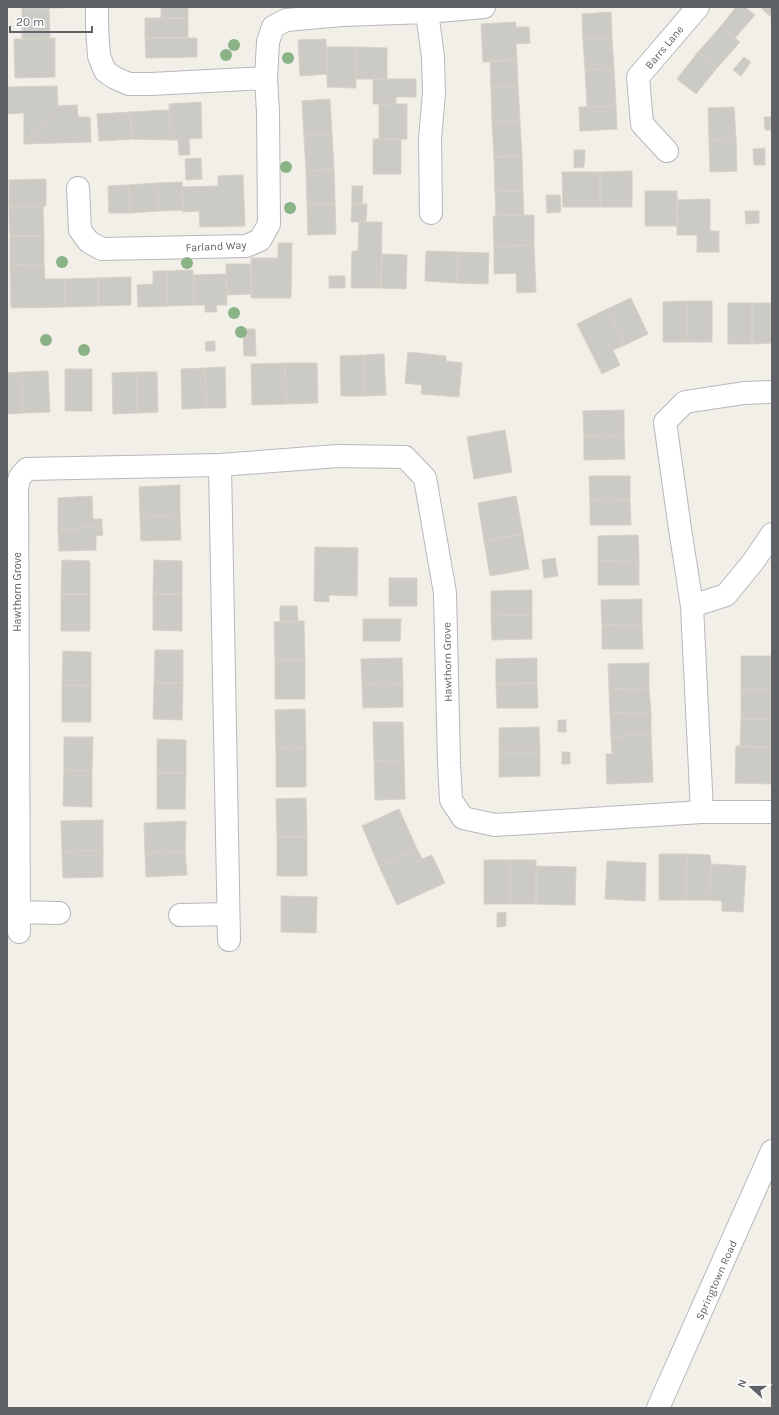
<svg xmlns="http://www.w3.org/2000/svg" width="779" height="1415" font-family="Karla,sans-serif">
<rect width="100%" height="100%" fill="#f1efe8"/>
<path fill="#cccac5" stroke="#d6d1c6" d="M 22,7 L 64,7 L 64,8 L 22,8 Z
M 161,7 L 188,7 L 188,18 L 161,18 Z
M 736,7 L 745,7 L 755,15 L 735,38 L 721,26 Z
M 760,7 L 772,7 L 772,18 Z
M 22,8 L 49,8 L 50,39 L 22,39 Z
M 611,12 L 612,38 L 583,40 L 582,14 Z
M 145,18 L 188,18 L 188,38 L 145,38 Z
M 516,22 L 516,27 L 529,27 L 530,43 L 516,44 L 517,60 L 483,62 L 481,24 Z
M 721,26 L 740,42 L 717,68 L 698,52 Z
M 55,38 L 55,77 L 15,78 L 14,39 Z
M 145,38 L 197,38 L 197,57 L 146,58 Z
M 612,38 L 614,68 L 585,70 L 583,40 Z
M 326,39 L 327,74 L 300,76 L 298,40 Z
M 327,47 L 356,47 L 356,88 L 327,87 Z
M 356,47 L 387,48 L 387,79 L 356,79 Z
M 698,52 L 717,68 L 696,94 L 677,79 Z
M 744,57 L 751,62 L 741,76 L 733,70 Z
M 517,60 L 518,86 L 491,87 L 490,61 Z
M 614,68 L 616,106 L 587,107 L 585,70 Z
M 373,79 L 416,79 L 416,97 L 396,97 L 396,104 L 373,104 Z
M 57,86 L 58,106 L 24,144 L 24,113 L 7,114 L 7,87 Z
M 518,86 L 520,121 L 492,122 L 491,87 Z
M 330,99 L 332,134 L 304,136 L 302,101 Z
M 201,102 L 202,138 L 189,139 L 190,155 L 179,155 L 178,140 L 171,140 L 169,104 Z
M 379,104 L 407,104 L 407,139 L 379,139 Z
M 77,105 L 78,117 L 90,117 L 91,142 L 24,144 L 58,106 Z
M 616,106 L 617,129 L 580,131 L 579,107 Z
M 734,107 L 736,139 L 709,140 L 708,108 Z
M 169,110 L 171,140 L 132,139 L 130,112 Z
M 130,112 L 132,139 L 99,141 L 97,114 Z
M 764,117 L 772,117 L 772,130 L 765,130 Z
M 520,121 L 522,156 L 494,157 L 492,122 Z
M 332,134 L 334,169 L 306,171 L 304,136 Z
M 373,139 L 401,139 L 401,174 L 373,174 Z
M 736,139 L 737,171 L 710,172 L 709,140 Z
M 765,148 L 765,165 L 754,165 L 753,149 Z
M 574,150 L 585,150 L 584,167 L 574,168 Z
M 522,156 L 523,191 L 495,192 L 494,157 Z
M 201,158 L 202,179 L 186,180 L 185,159 Z
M 334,169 L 335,204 L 307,205 L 306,171 Z
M 632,171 L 632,207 L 600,207 L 600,172 Z
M 562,172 L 600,172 L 600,207 L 563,207 Z
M 243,175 L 245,226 L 200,227 L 199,211 L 183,212 L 182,187 L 218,186 L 218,176 Z
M 46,179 L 46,206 L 9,207 L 9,180 Z
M 182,182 L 183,210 L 159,211 L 157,183 Z
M 157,183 L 159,211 L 130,213 L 129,185 Z
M 129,185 L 130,213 L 109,213 L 108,186 Z
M 352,186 L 363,186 L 362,204 L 352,204 Z
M 523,191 L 524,215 L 496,216 L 495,192 Z
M 645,191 L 677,191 L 678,226 L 645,226 Z
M 546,195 L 560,195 L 561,212 L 547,213 Z
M 710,199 L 710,231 L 719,231 L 719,252 L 697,252 L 697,235 L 677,235 L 677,200 Z
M 335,204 L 336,234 L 308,235 L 307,205 Z
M 352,204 L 367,204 L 366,222 L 351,222 Z
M 43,206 L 44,236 L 10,236 L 9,207 Z
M 745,211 L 759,211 L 759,223 L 746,224 Z
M 534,215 L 534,245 L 494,247 L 493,216 Z
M 359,222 L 382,222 L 381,288 L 351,288 L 352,251 L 358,251 Z
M 10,236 L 44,236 L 44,264 L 10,265 Z
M 278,243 L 292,243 L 291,298 L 251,298 L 251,258 L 278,258 Z
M 534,245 L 536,292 L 517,293 L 516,273 L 494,274 L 494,247 Z
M 426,251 L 458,252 L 457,283 L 425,281 Z
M 458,252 L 489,253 L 488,284 L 457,283 Z
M 382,254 L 407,255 L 406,289 L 381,288 Z
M 44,264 L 45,279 L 64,279 L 65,307 L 11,308 L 10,265 Z
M 226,264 L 251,264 L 251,294 L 227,295 Z
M 193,270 L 194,305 L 167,306 L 167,271 Z
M 153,271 L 167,271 L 167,306 L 138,307 L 137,285 L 153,284 Z
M 226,274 L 227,305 L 216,305 L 217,312 L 205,312 L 205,305 L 194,305 L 194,275 Z
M 329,276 L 345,276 L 345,288 L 329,288 Z
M 131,277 L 131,305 L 98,306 L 98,278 Z
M 98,278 L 98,306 L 65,307 L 64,279 Z
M 631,298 L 648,334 L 625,345 L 607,309 Z
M 687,301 L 712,301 L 712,342 L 688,342 Z
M 687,301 L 688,342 L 663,342 L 663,302 Z
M 728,303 L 752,303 L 752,344 L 728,344 Z
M 752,303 L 772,303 L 772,343 L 752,344 Z
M 607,309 L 625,345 L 613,350 L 620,365 L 602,374 L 577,324 Z
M 243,329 L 255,329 L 256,356 L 244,356 Z
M 215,341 L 215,351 L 206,351 L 205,342 Z
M 408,352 L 446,356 L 446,361 L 462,363 L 459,397 L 421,394 L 422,385 L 405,383 Z
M 384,354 L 386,395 L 365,396 L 364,355 Z
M 364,355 L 365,396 L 341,396 L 340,356 Z
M 285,363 L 286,404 L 252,405 L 251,364 Z
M 285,363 L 317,363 L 318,403 L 286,404 Z
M 225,367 L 226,408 L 206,408 L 205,368 Z
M 205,368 L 206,408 L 182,409 L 181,369 Z
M 65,369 L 92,369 L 92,411 L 65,411 Z
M 48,371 L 50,412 L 23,413 L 21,372 Z
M 21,372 L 23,413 L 7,414 L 7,373 Z
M 136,372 L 157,372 L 158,412 L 137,413 Z
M 136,372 L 137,413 L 113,414 L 112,373 Z
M 624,410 L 624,435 L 584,436 L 583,411 Z
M 505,430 L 512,472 L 474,479 L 467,437 Z
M 624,435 L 625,459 L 584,460 L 584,436 Z
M 589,476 L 630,476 L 630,500 L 590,501 Z
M 180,485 L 180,515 L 140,517 L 139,487 Z
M 92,496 L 93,519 L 102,519 L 102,527 L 58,529 L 58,498 Z
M 516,496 L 523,534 L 484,541 L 478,503 Z
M 630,500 L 631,525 L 590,525 L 590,501 Z
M 180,515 L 181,540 L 141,541 L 140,517 Z
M 102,527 L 103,535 L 96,536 L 96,550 L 59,551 L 58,529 Z
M 523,534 L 529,569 L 490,576 L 484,541 Z
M 638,535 L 639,560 L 598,561 L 598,536 Z
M 315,547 L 358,548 L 357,596 L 329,595 L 329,602 L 314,601 Z
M 555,558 L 558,576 L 544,578 L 542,560 Z
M 62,560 L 90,561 L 90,594 L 61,594 Z
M 154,560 L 182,561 L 182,594 L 153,594 Z
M 639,560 L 639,585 L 598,585 L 598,561 Z
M 389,578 L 417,578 L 417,606 L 389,606 Z
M 532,590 L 532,615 L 491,616 L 491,591 Z
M 61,594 L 90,594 L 90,631 L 61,631 Z
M 153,594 L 182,594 L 182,631 L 153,630 Z
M 642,599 L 642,624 L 602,625 L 601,600 Z
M 280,606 L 297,606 L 298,622 L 280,622 Z
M 532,615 L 532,639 L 492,640 L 491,616 Z
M 363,619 L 401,619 L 400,641 L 363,641 Z
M 304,621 L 305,660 L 275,661 L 274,622 Z
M 642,624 L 643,649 L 602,649 L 602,625 Z
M 155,650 L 183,650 L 183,683 L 154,683 Z
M 63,651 L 91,652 L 91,686 L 62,685 Z
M 741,656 L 772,656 L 772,690 L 741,689 Z
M 402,658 L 403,683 L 362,684 L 361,659 Z
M 537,658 L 537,683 L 496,684 L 496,659 Z
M 305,660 L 305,699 L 275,699 L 275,661 Z
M 649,663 L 649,688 L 609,689 L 608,664 Z
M 154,683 L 183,683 L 182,720 L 153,719 Z
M 403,683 L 403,707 L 363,708 L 362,684 Z
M 537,683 L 538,708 L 497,708 L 496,684 Z
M 62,685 L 91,686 L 91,722 L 62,722 Z
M 649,688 L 651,712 L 610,713 L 609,689 Z
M 741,689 L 772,690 L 772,719 L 741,719 Z
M 305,709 L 306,748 L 276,749 L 275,710 Z
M 651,712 L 651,734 L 611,737 L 610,713 Z
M 741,719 L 772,719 L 772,747 L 740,747 Z
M 558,720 L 566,720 L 566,732 L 558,732 Z
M 373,722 L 403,722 L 404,760 L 374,761 Z
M 539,727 L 540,752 L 499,752 L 499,728 Z
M 651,734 L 653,782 L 607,784 L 606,754 L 612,754 L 611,737 Z
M 64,737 L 93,737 L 92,771 L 64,770 Z
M 157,739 L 186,740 L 186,773 L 157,773 Z
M 736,746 L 772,747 L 772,784 L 735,783 Z
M 306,748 L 306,787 L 276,787 L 276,749 Z
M 499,752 L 540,752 L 540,776 L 499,777 Z
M 562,752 L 570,752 L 570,764 L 562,764 Z
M 404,760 L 405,799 L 375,800 L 374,761 Z
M 64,770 L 92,771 L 92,807 L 63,806 Z
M 157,773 L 186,773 L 185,809 L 157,809 Z
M 306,798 L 307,837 L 277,837 L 276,799 Z
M 399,809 L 417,849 L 379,866 L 362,826 Z
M 103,820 L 103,850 L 62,852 L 61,821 Z
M 186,821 L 185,852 L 145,853 L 144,823 Z
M 277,837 L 307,837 L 307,876 L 277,876 Z
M 417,849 L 422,859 L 432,855 L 445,883 L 397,905 L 379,866 Z
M 103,850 L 103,877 L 63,878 L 62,852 Z
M 185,852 L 187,875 L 146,877 L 145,853 Z
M 659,854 L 687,854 L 686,900 L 659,900 Z
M 687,854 L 710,855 L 711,864 L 709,900 L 686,900 Z
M 484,860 L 510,860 L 510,904 L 484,904 Z
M 510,860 L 536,860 L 536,904 L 510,904 Z
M 607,861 L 646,863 L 645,901 L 605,899 Z
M 711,864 L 746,866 L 743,912 L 722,911 L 722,901 L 709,900 Z
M 536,866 L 576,867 L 575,905 L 536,904 Z
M 281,896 L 317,897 L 316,933 L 281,932 Z
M 506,912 L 506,926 L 497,927 L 497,913 Z"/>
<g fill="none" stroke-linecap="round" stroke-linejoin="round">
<defs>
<path id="minor" d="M 97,7 L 97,27 L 99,56 L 105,71 L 115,78 L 129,84 L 151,84 L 266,78
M 427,12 L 433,57 L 434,93 L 430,139 L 431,213
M 667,151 L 642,124 L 638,77 L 698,7
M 78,188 L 80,230 L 89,242 L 102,249 L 246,246 L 260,240 L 269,224 L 268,112 L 266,78 L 268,42 L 273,27 L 286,20 L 342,15 L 427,12 L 484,7
M 220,465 L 229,940
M 692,606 L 726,595 L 753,562 L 772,534
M 702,812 L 692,606 L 680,529 L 665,422 L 685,402 L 744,393 L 772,392
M 19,912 L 59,913
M 180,915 L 228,914
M 19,932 L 17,487 L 20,477 L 27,469 L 220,465 L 338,456 L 405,457 L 425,478 L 445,593 L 449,763 L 451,800 L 463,818 L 495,825 L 702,812 L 772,812"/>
<path id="tertiary" d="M 658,1408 L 772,1151"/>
</defs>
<use href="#minor" stroke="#b5b8bc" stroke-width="24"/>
<use href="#tertiary" stroke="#b5b8bc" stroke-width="24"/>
<use href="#minor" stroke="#fff" stroke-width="22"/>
<use href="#tertiary" stroke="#fff" stroke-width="22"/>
</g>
<g fill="#89b387">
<circle cx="234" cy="45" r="6"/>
<circle cx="226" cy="55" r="6"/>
<circle cx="288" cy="58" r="6"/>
<circle cx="286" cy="167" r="6"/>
<circle cx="290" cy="208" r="6"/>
<circle cx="62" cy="262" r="6"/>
<circle cx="187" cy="263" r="6"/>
<circle cx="234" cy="313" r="6"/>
<circle cx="241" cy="332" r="6"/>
<circle cx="46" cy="340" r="6"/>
<circle cx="84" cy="350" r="6"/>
</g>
<g text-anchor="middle" stroke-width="3" stroke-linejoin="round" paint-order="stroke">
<g font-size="11" fill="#5f6368" stroke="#fff">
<text transform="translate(664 47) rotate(-50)" y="4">Barrs Lane</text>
<text transform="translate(216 246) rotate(-3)" y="4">Farland Way</text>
<text transform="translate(17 592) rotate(-90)" y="4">Hawthorn Grove</text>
<text transform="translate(447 662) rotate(-91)" y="4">Hawthorn Grove</text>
<text transform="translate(716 1280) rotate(-66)" y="4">Springtown Road</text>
</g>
</g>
<rect width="779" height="1415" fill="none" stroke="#5f6368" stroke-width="16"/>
<g transform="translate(751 1387) rotate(291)" stroke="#ffffff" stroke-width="3" paint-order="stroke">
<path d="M0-3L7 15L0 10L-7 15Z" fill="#5f6368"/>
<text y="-6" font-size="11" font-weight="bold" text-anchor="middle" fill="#5f6368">N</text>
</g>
<path d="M10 26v6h82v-6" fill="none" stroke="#5f6368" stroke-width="2"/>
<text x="16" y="26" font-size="12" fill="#5f6368" stroke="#ffffff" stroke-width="3" paint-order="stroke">20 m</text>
</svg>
